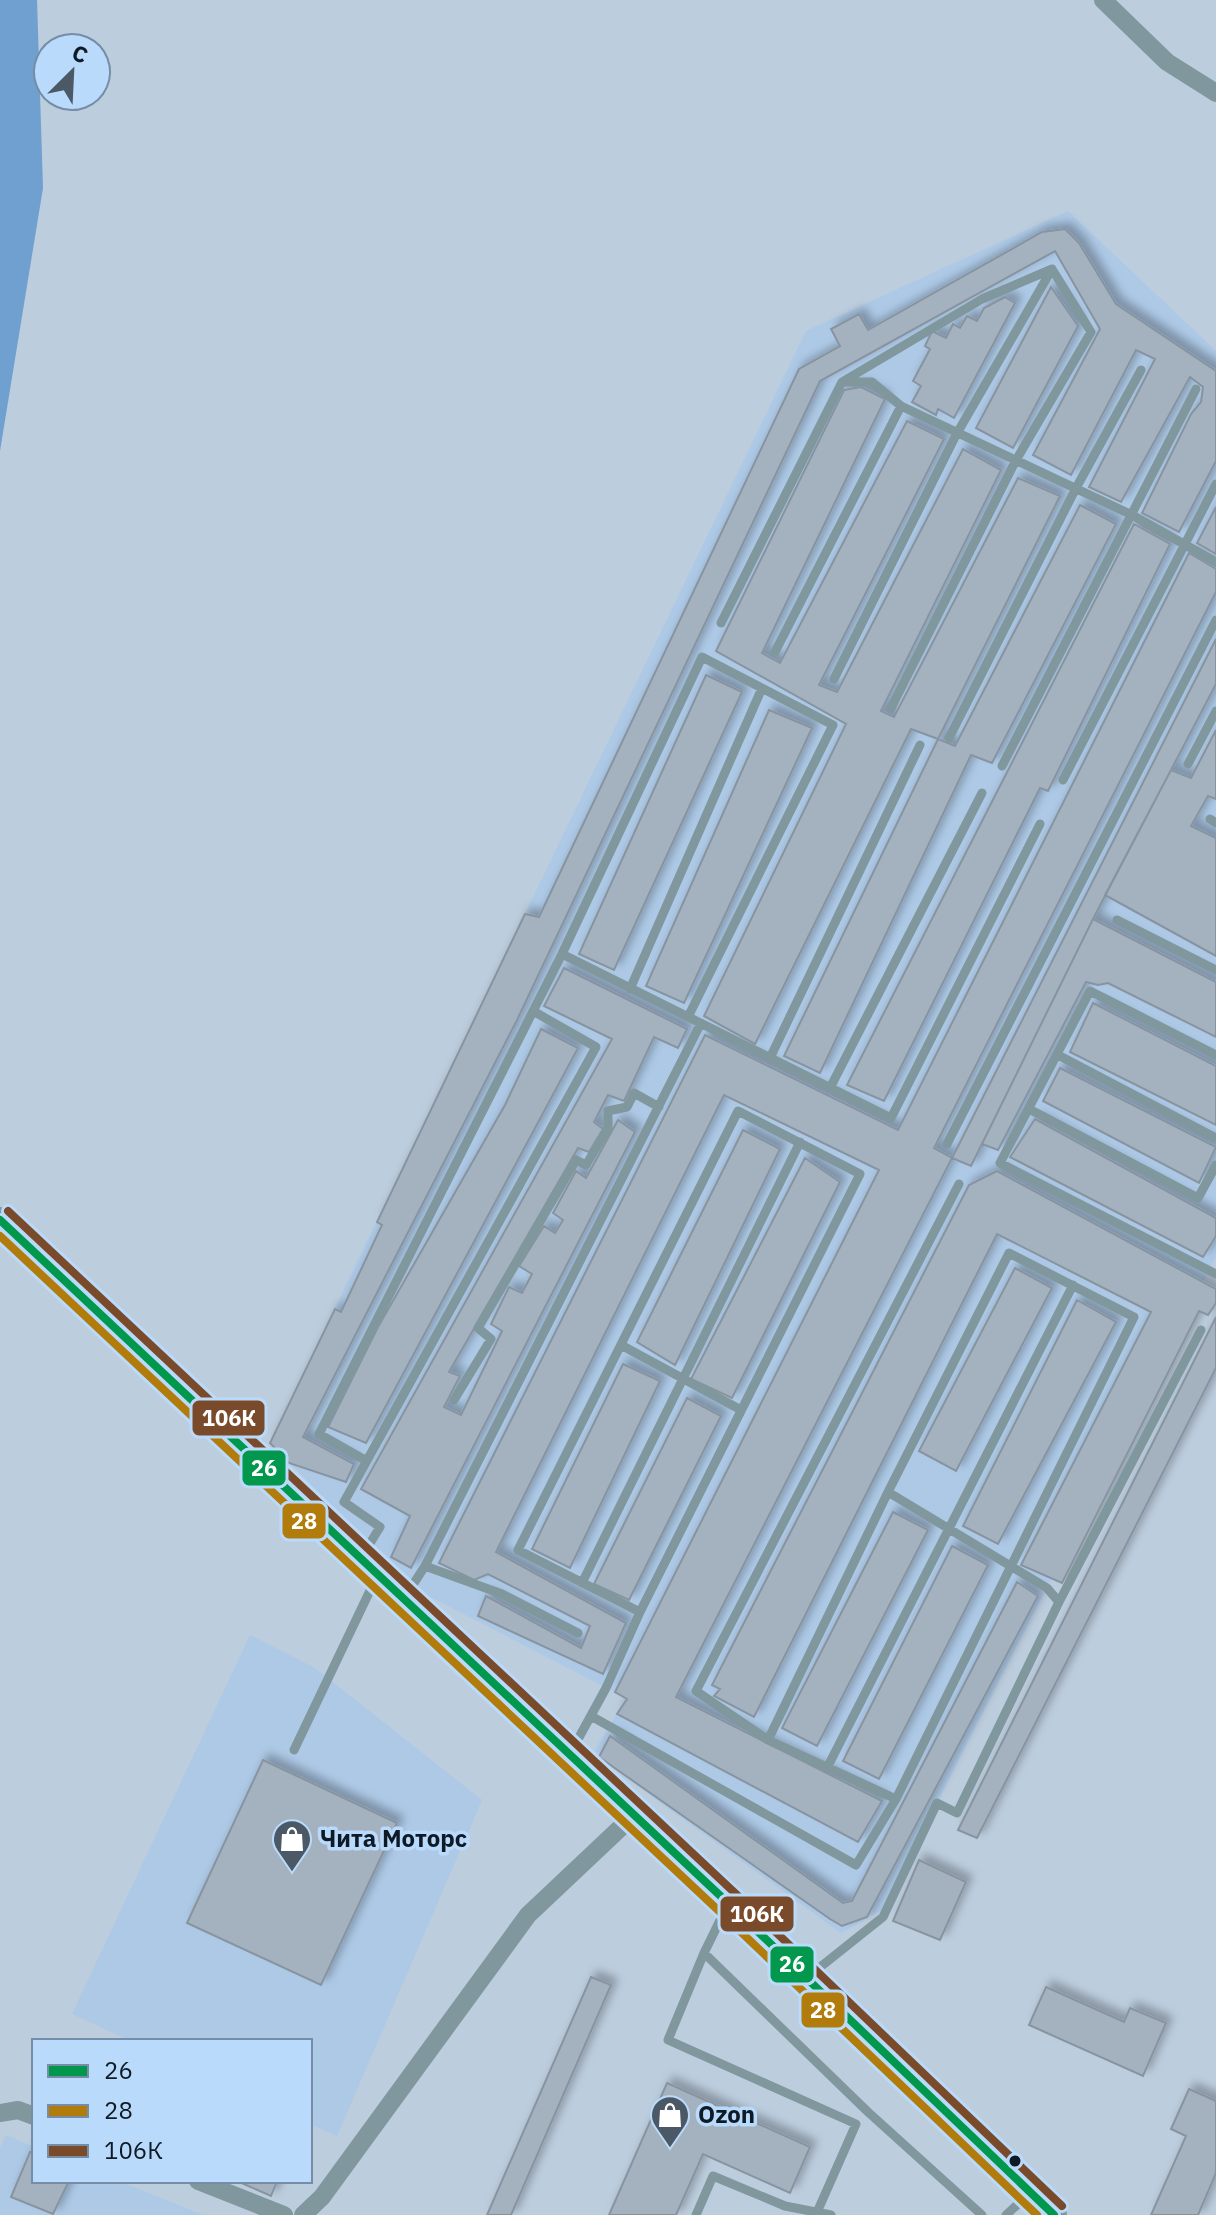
<svg xmlns="http://www.w3.org/2000/svg" width="1216" height="2215" font-family="'IBM Plex Sans',sans-serif">
<defs>
<filter id="shadow"><feDropShadow dx="6" dy="-6" stdDeviation="4" flood-color="#0004"/></filter>
</defs>
<rect width="100%" height="100%" fill="#bccdde"/>
<path fill="#adc9e6" d="M 1068,211 L 1216,351 L 1216,1257 L 882,1910 L 841,1933 L 593,1754 L 626,1698 L 413,1588 L 270,1443 L 806,331 Z
M 250,1635 L 315,1668 L 482,1800 L 337,2136 L 310,2124 L 310,2041 L 131,2041 L 72,2014 Z
M 6,2135 L 34,2147 L 34,2181 L 119,2181 L 203,2215 L 0,2215 L 0,2148 Z"/>
<path fill="#70a0cf" d="M 0,0 L 37,0 L 43,188 L 0,451 Z"/>
<path fill="#a4b2c0" stroke="#8794a0" stroke-width="2" filter="url(#shadow)" d="M 1065,229 L 1079,243 L 1116,304 L 1216,371 L 1216,461 L 1179,532 L 1142,513 L 1191,414 L 1201,402 L 1203,387 L 1190,377 L 1121,502 L 1089,487 L 1155,359 L 1136,350 L 1071,475 L 1033,455 L 1100,329 L 1055,251 L 820,381 L 517,1020 L 303,1437 L 354,1464 L 346,1482 L 289,1463 L 270,1443 L 335,1309 L 341,1312 L 382,1225 L 377,1222 L 525,914 L 539,917 L 799,369 L 840,346 L 831,329 L 859,314 L 868,330 L 1042,232 Z
M 1051,287 L 1078,326 L 1013,448 L 976,428 Z
M 1005,297 L 1015,303 L 954,418 L 938,409 L 936,415 L 912,402 L 921,386 L 913,381 L 930,349 L 925,346 L 932,331 L 946,338 L 953,324 L 960,328 L 967,316 L 977,321 L 984,308 Z
M 861,387 L 885,399 L 762,653 L 780,663 L 907,421 L 944,439 L 819,685 L 837,692 L 963,449 L 1001,470 L 881,711 L 894,717 L 1018,478 L 1060,496 L 938,739 L 911,729 L 755,1044 L 704,1016 L 846,724 L 716,651 L 844,390 Z
M 1080,505 L 1116,524 L 992,763 L 971,755 L 820,1073 L 784,1056 L 938,739 L 955,746 Z
M 1216,507 L 1216,554 L 1197,543 Z
M 1134,524 L 1170,544 L 1048,791 L 1040,788 L 884,1101 L 847,1085 Z
M 1189,553 L 1216,569 L 1216,592 L 934,1148 L 952,1158 L 676,1697 L 882,1801 L 858,1842 L 617,1714 L 627,1699 L 615,1692 L 879,1170 L 724,1095 L 496,1552 L 626,1623 L 603,1674 L 478,1616 L 486,1596 L 581,1648 L 590,1626 L 488,1574 L 474,1580 L 439,1563 L 705,1035 L 898,1130 Z
M 1216,639 L 1216,684 L 1093,919 L 971,1166 L 952,1158 Z
M 706,675 L 742,692 L 614,970 L 579,954 Z
M 769,710 L 812,728 L 684,1003 L 646,986 Z
M 1216,730 L 1216,799 L 1208,796 L 1191,826 L 1216,838 L 1216,956 L 1105,895 L 1171,770 L 1191,778 Z
M 1093,919 L 1216,982 L 1216,1037 L 1108,983 L 1098,985 L 1086,982 L 998,1150 L 982,1144 Z
M 564,968 L 687,1029 L 678,1048 L 654,1037 L 624,1101 L 608,1095 L 594,1122 L 603,1129 L 589,1152 L 578,1148 L 449,1372 L 460,1376 L 444,1407 L 461,1415 L 502,1331 L 491,1324 L 509,1287 L 522,1293 L 532,1274 L 519,1266 L 544,1226 L 555,1233 L 563,1220 L 553,1213 L 576,1171 L 586,1178 L 618,1120 L 635,1132 L 411,1568 L 391,1557 L 410,1516 L 361,1489 L 612,1039 L 544,1006 Z
M 1093,1003 L 1216,1066 L 1216,1125 L 1070,1052 Z
M 541,1029 L 578,1048 L 366,1443 L 328,1427 L 378,1327 L 505,1105 Z
M 1060,1068 L 1216,1147 L 1199,1183 L 1043,1101 Z
M 1035,1119 L 1216,1218 L 1216,1236 L 1203,1257 L 1010,1157 Z
M 743,1130 L 780,1149 L 675,1365 L 637,1342 Z
M 805,1158 L 840,1182 L 732,1398 L 691,1379 Z
M 997,1171 L 1216,1289 L 1216,1303 L 1208,1315 L 1199,1311 L 1062,1583 L 1021,1565 L 1151,1312 L 997,1234 L 754,1717 L 714,1696 L 720,1689 L 712,1685 L 969,1185 Z
M 1015,1268 L 1052,1288 L 956,1471 L 919,1451 Z
M 1077,1300 L 1116,1322 L 998,1544 L 963,1526 Z
M 1216,1317 L 1216,1368 L 977,1838 L 958,1830 Z
M 623,1364 L 660,1381 L 570,1568 L 532,1549 Z
M 687,1398 L 721,1416 L 629,1600 L 594,1584 Z
M 893,1512 L 928,1530 L 817,1746 L 782,1728 Z
M 952,1546 L 988,1565 L 879,1779 L 843,1761 Z
M 1017,1582 L 1038,1596 L 867,1917 L 842,1926 L 830,1919 L 599,1757 L 610,1736 L 843,1903 L 852,1901 Z
M 263,1760 L 397,1823 L 321,1985 L 187,1923 Z
M 919,1860 L 966,1882 L 940,1940 L 893,1921 Z
M 591,1977 L 611,1985 L 511,2215 L 487,2215 Z
M 1046,1987 L 1124,2022 L 1130,2008 L 1166,2023 L 1143,2076 L 1029,2025 Z
M 667,2083 L 810,2147 L 790,2193 L 703,2154 L 676,2215 L 609,2215 Z
M 1189,2089 L 1216,2101 L 1216,2173 L 1198,2215 L 1151,2215 L 1186,2136 L 1171,2129 Z
M 30,2152 L 34,2154 L 34,2181 L 69,2181 L 53,2214 L 11,2197 Z
M 237,2181 L 277,2181 L 271,2196 Z"/>
<g fill="none" stroke-linecap="round" stroke-linejoin="round">
<path stroke="#80979d" stroke-width="9" d="M 845,382 L 872,382 L 901,406 L 1132,515 L 1216,562
M 721,623 L 842,382 L 982,299 L 1052,269
M 775,652 L 901,406
M 834,679 L 956,435 L 1052,269
M 891,708 L 1015,462 L 1091,332 L 1052,269
M 949,738 L 1075,490 L 1141,370
M 1188,764 L 1216,711
M 1002,766 L 1196,389
M 1063,780 L 1216,484
M 1210,819 L 1216,823
M 1117,920 L 1216,970
M 562,954 L 891,1118 L 1040,824
M 630,989 L 762,688
M 1058,1055 L 1216,1138
M 1216,1055 L 1090,991 L 1000,1163 L 1216,1274
M 771,1056 L 920,745
M 831,1086 L 982,793
M 1029,1109 L 1198,1198 L 1216,1165
M 947,1144 L 1216,620
M 621,1345 L 741,1410
M 454,1400 L 491,1339 L 478,1328 L 576,1160 L 586,1165 L 608,1128 L 608,1111 L 627,1107 L 634,1093 L 659,1107
M 365,1460 L 319,1434 L 562,954 L 702,657 L 833,725 L 688,1017
M 888,1492 L 1047,1588 L 1059,1602
M 361,1558 L 380,1527 L 344,1502 L 596,1047 L 533,1011
M 425,1566 L 502,1594 L 578,1633
M 582,1583 L 800,1142
M 405,1597 L 425,1566 L 701,1023
M 591,1716 L 856,1865 L 896,1799 L 1134,1317 L 1009,1253 L 888,1492 L 768,1740
M 294,1750 L 376,1578
M 571,1752 L 606,1688 L 640,1612 L 860,1174 L 738,1111 L 518,1550 L 640,1612
M 827,1768 L 1073,1285
M 896,1799 L 768,1740 L 696,1691 L 959,1184
M 727,1906 L 704,1953 L 868,2112 L 982,2215
M 704,1953 L 668,2040 L 856,2124 L 818,2210
M 809,1976 L 883,1917 L 937,1803 L 957,1813 L 1059,1602 L 1201,1330
M 696,2215 L 713,2176 L 785,2206 L 831,2215
M 1006,2215 L 1030,2193"/>
<path stroke="#80979d" stroke-width="18" d="M 1103,0 L 1167,62 L 1216,93
M 0,2113 L 18,2110 L 34,2116
M 198,2181 L 284,2215
M 303,2215 L 322,2197 L 528,1915 L 634,1815"/>
<path stroke="#8298a0" stroke-width="26" d="M 0,1220 L 728,1903 L 1054,2215"/>
<defs>
<path id="bus-1" d="M 0,1220 L 728,1903 L 1054,2215"/>
<path id="bus-2" d="M 0,1236 L 720,1912 L 1037,2215"/>
<path id="bus-3" d="M 8,1211 L 736,1894 L 1062,2206"/>
</defs>
<use href="#bus-1" stroke="#badafb" stroke-width="14"/>
<use href="#bus-2" stroke="#badafb" stroke-width="14"/>
<use href="#bus-3" stroke="#badafb" stroke-width="14"/>
<use href="#bus-1" stroke="#01984d" stroke-width="8"/>
<use href="#bus-2" stroke="#b17c0b" stroke-width="8"/>
<use href="#bus-3" stroke="#7a4b2a" stroke-width="8"/>
</g>
<defs>
<symbol id="shop-pin" viewBox="-11 -11 22 30"><path d="M0 17L-7.5 6A9.5 9.5 0 1 1 7.5 6Z" fill="#4b5966" stroke="#badafb"/><path d="M-5-2.5h2.3a2.7 3.5 0 0 1 5.4 0H5L5.5 6h-11ZM-1.5-2.5h3a1.5 2.3 0 0 0-3 0Z" fill="#fff"/></symbol>
</defs>
<g fill-rule="evenodd">
<use href="#shop-pin" x="270" y="1817" width="44" height="60"/>
<use href="#shop-pin" x="648" y="2093" width="44" height="60"/>
</g>
<circle fill="#0e1a26" stroke="#badafb" stroke-width="3" cx="1015" cy="2161" r="7"/>
<g text-anchor="middle" stroke-width="7" stroke-linejoin="round" paint-order="stroke">
<g font-size="24" font-weight="bold" fill="#0e1a26" stroke="#badafb" text-anchor="start">
<text x="320" y="1847">Чита Моторс</text>
<text x="698" y="2123">Ozon</text>
</g>
</g>
<g stroke="#badafb" stroke-width="3">
<rect x="191" y="1399" width="75" height="38" rx="8" fill="#7a4b2a"/>
<rect x="241" y="1449" width="46" height="38" rx="8" fill="#01984d"/>
<rect x="281" y="1502" width="46" height="38" rx="8" fill="#b17c0b"/>
<rect x="719" y="1895" width="76" height="38" rx="8" fill="#7a4b2a"/>
<rect x="769" y="1945" width="46" height="39" rx="8" fill="#01984d"/>
<rect x="800" y="1991" width="46" height="38" rx="8" fill="#b17c0b"/>
</g>
<g font-size="22" text-anchor="middle" font-weight="bold" fill="#fff">
<text x="229" y="1426">106К</text>
<text x="264" y="1476">26</text>
<text x="304" y="1529">28</text>
<text x="757" y="1922">106К</text>
<text x="792" y="1972">26</text>
<text x="823" y="2018">28</text>
</g>
<rect x="32" y="2039" width="280" height="144" fill="#badafb" stroke="#758da6" stroke-width="2"/>
<rect x="48" y="2065" width="40" height="12" fill="#01984d" stroke="#758da6" stroke-width="2"/>
<text x="104" y="2079" font-size="24" fill="#0e1a26">26</text>
<rect x="48" y="2105" width="40" height="12" fill="#b17c0b" stroke="#758da6" stroke-width="2"/>
<text x="104" y="2119" font-size="24" fill="#0e1a26">28</text>
<rect x="48" y="2145" width="40" height="12" fill="#7a4b2a" stroke="#758da6" stroke-width="2"/>
<text x="104" y="2159" font-size="24" fill="#0e1a26">106К</text>
<g transform="translate(72 72) rotate(24)"><circle r="38" fill="#badafb" stroke="#758da6" stroke-width="2"/>
<path d="M0-6L14 30L0 20L-14 30Z" fill="#4b5966"/>
<text y="-12" font-size="22" font-weight="bold" text-anchor="middle" fill="#0e1a26">С</text>
</g>
</svg>
